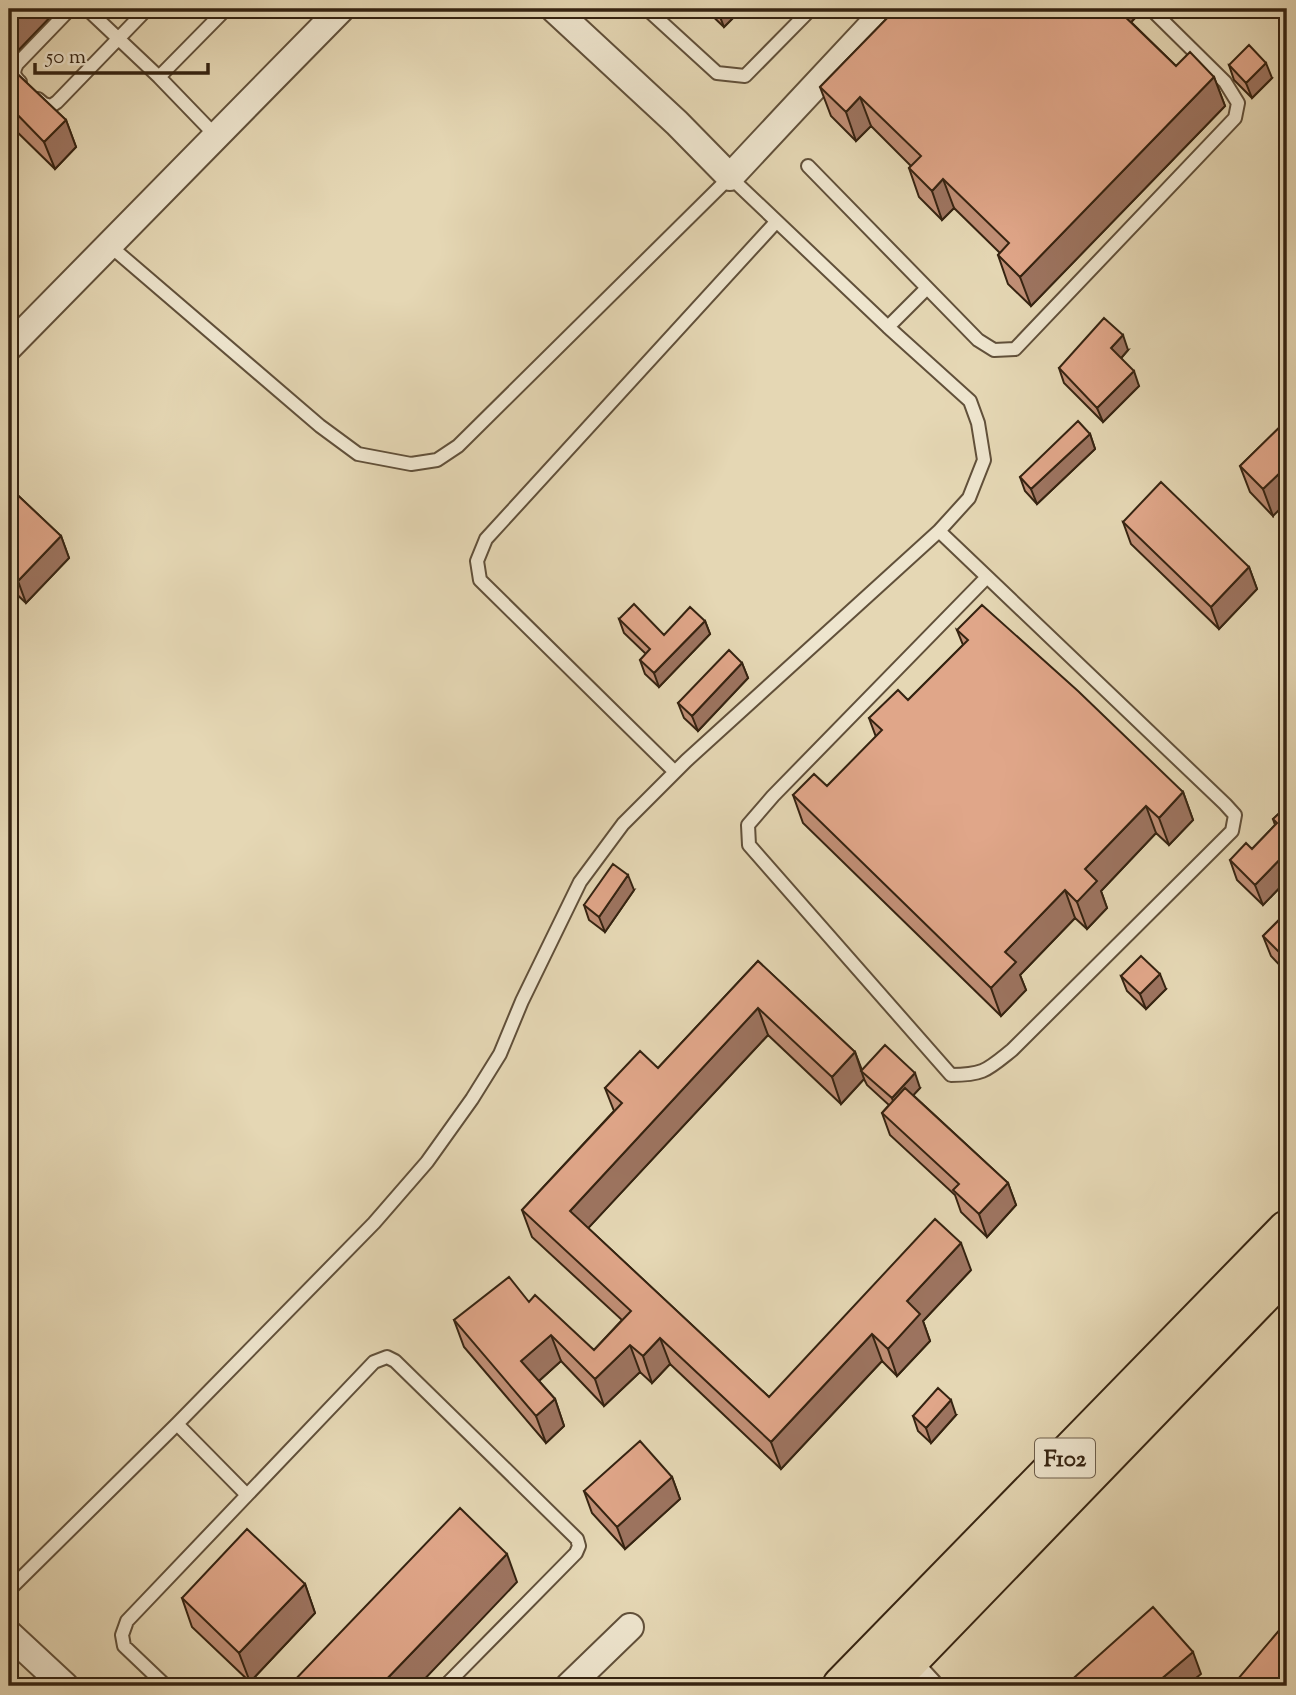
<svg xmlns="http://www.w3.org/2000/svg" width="1296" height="1695" font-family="'Sorts Mill Goudy',serif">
<rect width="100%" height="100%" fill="#e5d7b4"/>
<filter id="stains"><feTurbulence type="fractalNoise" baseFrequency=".00286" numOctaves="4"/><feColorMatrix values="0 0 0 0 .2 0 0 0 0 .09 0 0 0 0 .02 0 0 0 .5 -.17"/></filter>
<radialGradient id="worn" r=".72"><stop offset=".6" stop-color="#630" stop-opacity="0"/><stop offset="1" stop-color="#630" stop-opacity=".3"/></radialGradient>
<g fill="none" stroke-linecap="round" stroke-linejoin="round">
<defs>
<path id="lane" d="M 87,9 L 159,77 L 216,136
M 647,9 L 717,73 L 745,76 L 811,9
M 159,77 L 226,9
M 20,82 C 13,75 13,72 17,64 L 70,9
M 38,99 L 44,104 L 51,106 L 57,102 L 147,9
M 808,166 L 978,340 L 994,350 L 1015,349 L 1235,118 L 1238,103 L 1225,82 L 1151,9
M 888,327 L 927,288
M 939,531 L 1225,804 L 1235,815 L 1232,831 L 1012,1050 C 987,1070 984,1075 951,1075 L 749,845 L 748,825 L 773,796 L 987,577
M 675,772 L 480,580 L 477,561 L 486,539 L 776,222
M 177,1424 L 247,1495
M 9,1590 L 177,1424 L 374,1223 L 427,1162 L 472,1099 L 500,1054 L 522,1001 L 580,882 L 623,824 L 686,761 L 939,531 L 969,498 L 984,460 L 978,423 L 970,401 L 888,327 L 730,177 L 458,446 L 437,460 L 411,464 L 358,454 L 320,426 L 109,245
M 166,1686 L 124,1646 L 122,1635 L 127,1621 L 374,1362 L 387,1357 L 395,1361 L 577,1539 L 579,1546 L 576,1553 L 445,1686"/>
<path id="street" d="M 554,9 L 677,123 L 730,177 L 887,9
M 9,347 L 341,9
M 9,1634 L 65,1686
M 907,1662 L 929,1686
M 569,1686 L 630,1627"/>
<path id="highway" d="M 842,1686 L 1287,1230
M 884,1686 L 1287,1269"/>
</defs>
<use href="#lane" stroke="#61503a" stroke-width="16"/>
<use href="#street" stroke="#61503a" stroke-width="30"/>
<use href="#highway" stroke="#352311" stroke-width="42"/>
<use href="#lane" stroke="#eee5ce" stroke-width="12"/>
<use href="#street" stroke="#eee5ce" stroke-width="26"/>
<use href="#highway" stroke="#e5d7b4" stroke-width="38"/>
</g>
<path fill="#c18f76" stroke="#352311" stroke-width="2" d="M 705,9 L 742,9 L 724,27 Z
M 896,9 L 1131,9 L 1135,18 L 1131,22 L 1176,66 L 1214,77 L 1225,106 L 1031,306 L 1008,284 L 998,255 L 1000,253 L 954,208 L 942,220 L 919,197 L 909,168 L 911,166 L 871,126 L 856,141 L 831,116 L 820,87 Z
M 1229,65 L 1272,78 L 1252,98 L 1234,80 Z
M 9,66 L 66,120 L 76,147 L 55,169 L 9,124 Z
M 1128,350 L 1121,358 L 1139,386 L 1103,422 L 1064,383 L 1059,368 Z
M 1287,420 L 1273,516 L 1250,492 L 1240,466 Z
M 1090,434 L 1095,449 L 1037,504 L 1025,491 L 1020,477 Z
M 9,487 L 61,536 L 69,558 L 26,603 L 9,587 Z
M 1123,522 L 1249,567 L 1257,589 L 1219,629 L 1131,544 Z
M 619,619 L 664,635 L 705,621 L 710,634 L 659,687 L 645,674 L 640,660 L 646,654 L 624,633 Z
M 957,630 L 1183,792 L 1193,820 L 1169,845 L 1156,833 L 1101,891 L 1107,908 L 1087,929 L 1075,918 L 1020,975 L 1026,990 L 1001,1016 L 803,823 L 793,795 L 827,786 L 876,737 L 869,718 L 908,700 L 963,645 Z
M 742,663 L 748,678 L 698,731 L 684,718 L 678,703 Z
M 1287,806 L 1287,880 L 1263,905 L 1237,880 L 1230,860 L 1252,849 L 1275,825 L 1273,819 Z
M 634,890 L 605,932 L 589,920 L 584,905 Z
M 1287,912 L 1287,973 L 1271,956 L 1263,936 Z
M 758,961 L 855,1052 L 862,1070 L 920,1088 L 913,1095 L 1008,1183 L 1016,1205 L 987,1237 L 961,1212 L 955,1195 L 890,1135 L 882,1113 L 889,1105 L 867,1085 L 864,1079 L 841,1104 L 768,1035 L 588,1228 L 769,1397 L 971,1270 L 923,1321 L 930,1341 L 897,1376 L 882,1361 L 781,1469 L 670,1364 L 652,1383 L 640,1372 L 604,1406 L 561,1361 L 539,1381 L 555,1399 L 564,1426 L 546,1443 L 464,1347 L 454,1320 L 529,1302 L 594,1350 L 622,1320 L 532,1237 L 522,1210 L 614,1111 L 605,1088 L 658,1068 Z
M 1121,976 L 1166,989 L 1146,1009 L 1127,991 Z
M 956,1415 L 931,1443 L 918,1431 L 913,1416 Z
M 672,1477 L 680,1499 L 625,1549 L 592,1513 L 584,1491 Z
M 305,1584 L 315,1613 L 250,1682 L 192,1627 L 182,1598 Z"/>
<path fill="#9d7460" stroke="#352311" stroke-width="2" d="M 21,9 L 58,9 L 9,60 L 9,22 Z
M 717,9 L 742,9 L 724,27 Z
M 1113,9 L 1131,9 L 1135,18 L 1122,32 Z
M 1266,63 L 1272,78 L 1252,98 L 1246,83 Z
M 1214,77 L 1225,106 L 1031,306 L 1020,277 Z
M 860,97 L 871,126 L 856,141 L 846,112 Z
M 66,120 L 76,147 L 55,169 L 44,142 Z
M 943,179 L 954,208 L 942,220 L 932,191 Z
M 1123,335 L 1128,350 L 1117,363 L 1111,348 Z
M 1134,371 L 1139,386 L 1103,422 L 1097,408 Z
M 1090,434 L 1095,449 L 1037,504 L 1031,489 Z
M 1287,466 L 1287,502 L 1273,516 L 1263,489 Z
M 61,536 L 69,558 L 26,603 L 18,581 Z
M 1249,567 L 1257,589 L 1219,629 L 1211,607 Z
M 705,621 L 710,634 L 659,687 L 654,673 Z
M 742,663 L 748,678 L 698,731 L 692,716 Z
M 1183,792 L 1193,820 L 1169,845 L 1159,818 Z
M 1146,806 L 1156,833 L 1101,891 L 1107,908 L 1087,929 L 1077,902 L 1085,869 Z
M 1287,852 L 1287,880 L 1263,905 L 1255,885 Z
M 628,875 L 634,890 L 605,932 L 599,917 Z
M 1065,890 L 1075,918 L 1020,975 L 1026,990 L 1001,1016 L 991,988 L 1005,952 Z
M 1160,974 L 1166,989 L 1146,1009 L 1140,994 Z
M 758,1008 L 768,1035 L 580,1237 L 570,1211 Z
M 855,1052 L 864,1079 L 841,1104 L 832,1077 Z
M 915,1073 L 920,1088 L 897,1113 L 892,1098 Z
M 1008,1183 L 1016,1205 L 987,1237 L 979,1214 Z
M 961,1243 L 971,1270 L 923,1321 L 930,1341 L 897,1376 L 888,1349 L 907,1301 Z
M 872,1334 L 882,1361 L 781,1469 L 771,1442 Z
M 551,1335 L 561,1361 L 531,1388 L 521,1361 Z
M 660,1338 L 670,1364 L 652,1383 L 643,1356 Z
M 630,1345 L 640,1372 L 604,1406 L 595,1379 Z
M 555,1399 L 564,1426 L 546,1443 L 536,1416 Z
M 951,1400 L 956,1415 L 931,1443 L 926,1428 Z
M 672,1477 L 680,1499 L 625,1549 L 617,1527 Z
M 507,1554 L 517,1582 L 418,1686 L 380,1686 Z
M 305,1584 L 315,1613 L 250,1682 L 239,1653 Z
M 1193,1652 L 1201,1674 L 1186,1686 L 1153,1686 Z"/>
<path fill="#e0a689" stroke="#352311" stroke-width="2" d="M 9,9 L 21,9 L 9,22 Z
M 896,9 L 1117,9 L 1176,66 L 1190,52 L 1214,77 L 1020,277 L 998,255 L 1009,243 L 943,179 L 932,191 L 909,168 L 921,156 L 860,97 L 846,112 L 820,87 Z
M 1249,45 L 1266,63 L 1246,83 L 1229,65 Z
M 9,66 L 66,120 L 44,142 L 9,106 Z
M 1104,318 L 1123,335 L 1111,348 L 1134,371 L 1097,408 L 1059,368 Z
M 1287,420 L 1287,466 L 1263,489 L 1240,466 Z
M 1078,421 L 1090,434 L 1031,489 L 1020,477 Z
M 1161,482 L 1249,567 L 1211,607 L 1123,522 Z
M 9,487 L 61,536 L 18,581 L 9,572 Z
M 634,604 L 664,635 L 690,607 L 705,621 L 654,673 L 640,660 L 650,649 L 619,619 Z
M 982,605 L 1078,691 L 1183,792 L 1159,818 L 1146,806 L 1085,869 L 1097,881 L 1077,902 L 1065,890 L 1005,952 L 1016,962 L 991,988 L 793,795 L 814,774 L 827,786 L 882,730 L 869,718 L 898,690 L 908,700 L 968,640 L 957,630 Z
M 729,650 L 742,663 L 692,716 L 678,703 Z
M 1287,806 L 1287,852 L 1255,885 L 1230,860 L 1246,843 L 1252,849 L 1277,823 L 1273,819 Z
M 613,864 L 628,875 L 599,917 L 584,905 Z
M 1287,912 L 1287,955 L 1285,958 L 1263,936 Z
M 1141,956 L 1160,974 L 1140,994 L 1121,976 Z
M 758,961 L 855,1052 L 832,1077 L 758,1008 L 570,1211 L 769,1397 L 935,1219 L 961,1243 L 907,1301 L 920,1314 L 888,1349 L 872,1334 L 771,1442 L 660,1338 L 643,1356 L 630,1345 L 595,1379 L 551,1335 L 521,1361 L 555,1399 L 536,1416 L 454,1320 L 509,1277 L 529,1302 L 535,1295 L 594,1350 L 631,1311 L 522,1210 L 622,1103 L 605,1088 L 640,1051 L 658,1068 Z
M 885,1045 L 915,1073 L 892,1098 L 861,1071 Z
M 905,1088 L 1008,1183 L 979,1214 L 953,1190 L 959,1184 L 882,1113 Z
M 938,1388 L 951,1400 L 926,1428 L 913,1416 Z
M 640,1441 L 672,1477 L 617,1527 L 584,1491 Z
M 460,1508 L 507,1554 L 380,1686 L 289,1686 Z
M 247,1529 L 305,1584 L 239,1653 L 182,1598 Z
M 1153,1607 L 1193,1652 L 1153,1686 L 1069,1686 L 1067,1684 Z
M 1287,1621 L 1287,1686 L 1232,1686 Z"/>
<g text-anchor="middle" stroke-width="6" stroke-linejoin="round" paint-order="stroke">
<rect fill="#eee5ce" stroke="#6c5d4a" stroke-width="2" x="1035" y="1438.5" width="60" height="39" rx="5"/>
<g font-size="23" font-weight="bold" fill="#352311">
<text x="1065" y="1466">F102</text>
</g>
</g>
<rect width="1296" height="1695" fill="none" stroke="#e5d7b4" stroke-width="35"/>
<rect x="10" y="10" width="1275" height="1674" fill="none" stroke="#352311" stroke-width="3.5"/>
<rect x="18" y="18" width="1261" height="1660" fill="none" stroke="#352311" stroke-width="2"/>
<path d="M35 63v10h173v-10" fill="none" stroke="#352311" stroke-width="3.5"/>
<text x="46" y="63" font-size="21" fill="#352311" stroke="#eee5ce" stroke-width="5" paint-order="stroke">50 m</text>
<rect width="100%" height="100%" filter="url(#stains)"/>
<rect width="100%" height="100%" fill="url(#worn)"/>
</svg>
